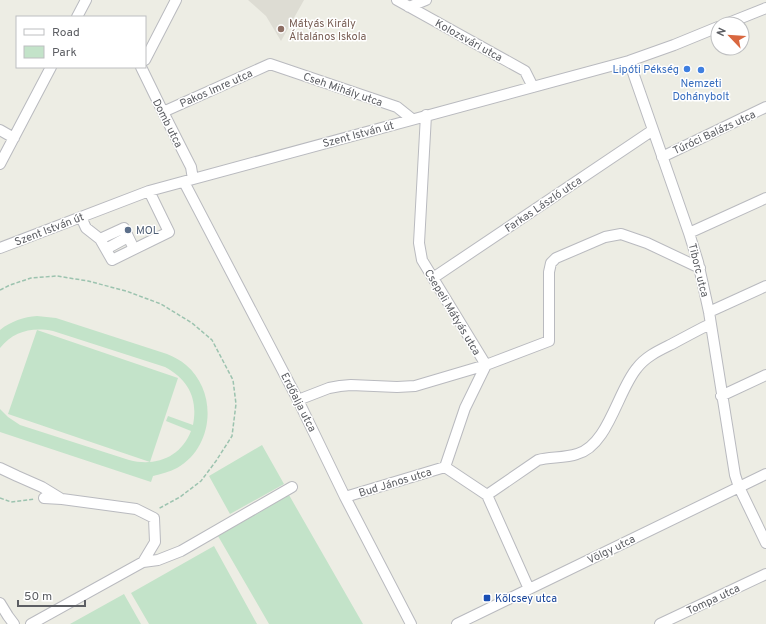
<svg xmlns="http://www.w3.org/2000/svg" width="766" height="624" font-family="Overpass,sans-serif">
<rect width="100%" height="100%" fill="#edede4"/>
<path fill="#dddcd3" d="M 248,0 L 304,0 L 281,41 L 266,16 Z"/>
<path fill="#c3e3c9" d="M 37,316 L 56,318 L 167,354 C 174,357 180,360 186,365 C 218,392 214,447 177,468 C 169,472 161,474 153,476 L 151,482 L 0,432 L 0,409 L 8,417 L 20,425 L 129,460 C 156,467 181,457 191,431 L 166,421 L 168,416 L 193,425 C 198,399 189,380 165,367 L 53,331 C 32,327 14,331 0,348 L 0,330 C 11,321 24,317 37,316 Z
M 37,330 L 178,378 L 150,462 L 8,414 Z
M 262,445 L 284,484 L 230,514 L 209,476 Z
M 289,495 L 363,624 L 269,624 L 218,536 Z
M 214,546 L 257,624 L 149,624 L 131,593 Z
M 124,594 L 141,624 L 70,624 Z"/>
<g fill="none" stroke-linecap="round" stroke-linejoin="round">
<defs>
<path id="minor" d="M 397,0 L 525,71 L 533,87
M 409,7 L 426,0
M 77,17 L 86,0
M 726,24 L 766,8
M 145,60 L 176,0
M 629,61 L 689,233 L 698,262 L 709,312 L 735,475 L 739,487 L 766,543
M 141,67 L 163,112 L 191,167 L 193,179
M 163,112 L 270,64 L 397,107 L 412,119
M 426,115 L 419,243 L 422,260 L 486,365
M 0,130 L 14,138
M 662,157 L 766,107
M 0,164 L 51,67
M 184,182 L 298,400 L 345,497 L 411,624
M 81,217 L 86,228 L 100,239 L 112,260 L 169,232 L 149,191
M 689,233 L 766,198
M 100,239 L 124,228 L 134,249
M 0,248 L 149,191 L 629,61 L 674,45 L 718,27
M 106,249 L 128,237
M 433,278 L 653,130
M 709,312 L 766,286
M 721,396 L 766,375
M 298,400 L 329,388 L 340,386 L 351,385 L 397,387 L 415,386 L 486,365 L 549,341 L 549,272 L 551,263 L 556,258 L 605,237 L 621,234 L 647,243 L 700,268
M 445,467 L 487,495 L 529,589
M 445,467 L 465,408 L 486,365
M 0,468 L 17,476 L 42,487 L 60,498
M 487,495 L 538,460 C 550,457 565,458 577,454 C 608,446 618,390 637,368 C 646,356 660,350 672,344 C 685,337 698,330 710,324
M 345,497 L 445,467
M 143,562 L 158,560 L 181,551 L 292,487
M 0,603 L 8,616 L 14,624
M 31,624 L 143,562 L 155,542 L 154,518 L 136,509 L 62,499 L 44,498
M 457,624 L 766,474
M 660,624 L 766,574"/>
</defs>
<use href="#minor" stroke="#b9babf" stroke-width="12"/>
<path stroke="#9cc3af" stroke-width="1.5" stroke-dasharray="4 2" stroke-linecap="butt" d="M 0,290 L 10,285 L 31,278 L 57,276 L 88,281 L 126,291 L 161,304 L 192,323 L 212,340 L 233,380 L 236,404 L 232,436 L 216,461 L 201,481 L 180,497 L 158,509
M 0,498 L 11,502 L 35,499"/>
<use href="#minor" stroke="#fff" stroke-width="10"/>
</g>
<circle fill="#8d6e63" stroke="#fff" stroke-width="1.5" cx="281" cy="29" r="4"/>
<g fill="#3f7fe0" stroke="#fff" stroke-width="1.5">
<circle cx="687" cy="69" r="4"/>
<circle cx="701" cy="70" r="4"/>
</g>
<circle fill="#5c6f8a" stroke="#fff" stroke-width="1.5" cx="128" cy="230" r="4"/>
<rect fill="#1a4fb4" stroke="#fff" stroke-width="1.5" x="483" y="594" width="8" height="8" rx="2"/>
<g text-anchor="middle" stroke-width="3" stroke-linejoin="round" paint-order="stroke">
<g font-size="11" fill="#785e54" stroke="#fff" text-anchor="start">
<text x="289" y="27">Mátyás Király<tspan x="289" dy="13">Általános Iskola</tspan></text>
</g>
<g font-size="11" fill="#5c5e63" stroke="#fff">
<text transform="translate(469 40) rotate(29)" y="4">Kolozsvári utca</text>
<text transform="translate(216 88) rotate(-24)" y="4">Pakos Imre utca</text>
<text transform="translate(343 89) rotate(19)" y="4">Cseh Mihály utca</text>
<text transform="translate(168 123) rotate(63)" y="4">Domb utca</text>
<text transform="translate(714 132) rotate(-25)" y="4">Túróci Balázs utca</text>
<text transform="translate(358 134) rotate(-15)" y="4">Szent István út</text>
<text transform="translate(543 204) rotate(-34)" y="4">Farkas László utca</text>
<text transform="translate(49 229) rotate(-21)" y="4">Szent István út</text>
<text transform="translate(699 270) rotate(76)" y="4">Tiborc utca</text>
<text transform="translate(453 312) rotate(59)" y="4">Csepeli Mátyás utca</text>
<text transform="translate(299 402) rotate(63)" y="4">Erdőalja utca</text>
<text transform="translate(395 482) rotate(-17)" y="4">Bud János utca</text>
<text transform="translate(611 549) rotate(-26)" y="4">Völgy utca</text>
<text transform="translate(713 599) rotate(-25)" y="4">Tompa utca</text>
</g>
<g font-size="11" fill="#366cbe" stroke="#fff" text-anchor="end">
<text x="679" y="73">Lipóti Pékség</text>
<text x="701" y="87" text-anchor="middle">Nemzeti<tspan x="701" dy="13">Dohánybolt</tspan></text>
</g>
<g font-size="11" fill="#4e5e75" stroke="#fff" text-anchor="start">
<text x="136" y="234">MOL</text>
</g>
<g font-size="11" fill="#164399" stroke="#fff" text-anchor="start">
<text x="495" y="602">Kölcsey utca</text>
</g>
</g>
<rect x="16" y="16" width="130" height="52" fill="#ffffff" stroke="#bebfc1"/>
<rect x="24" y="29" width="20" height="6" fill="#ffffff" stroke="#bebfc1"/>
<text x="52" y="36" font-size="12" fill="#5c5e63">Road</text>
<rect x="24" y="46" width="20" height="12" fill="#c3e3c9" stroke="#bebfc1"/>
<text x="52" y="56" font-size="12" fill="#5c5e63">Park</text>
<g transform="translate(730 36) rotate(295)"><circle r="19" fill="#ffffff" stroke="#bebfc1"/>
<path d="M0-3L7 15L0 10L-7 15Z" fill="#d9673f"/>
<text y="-6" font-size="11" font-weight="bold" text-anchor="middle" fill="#5c5e63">N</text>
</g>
<path d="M18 600v6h67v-6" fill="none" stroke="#5c5e63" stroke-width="2"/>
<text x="24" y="600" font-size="12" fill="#5c5e63" stroke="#ffffff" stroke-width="3" paint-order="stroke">50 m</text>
</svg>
